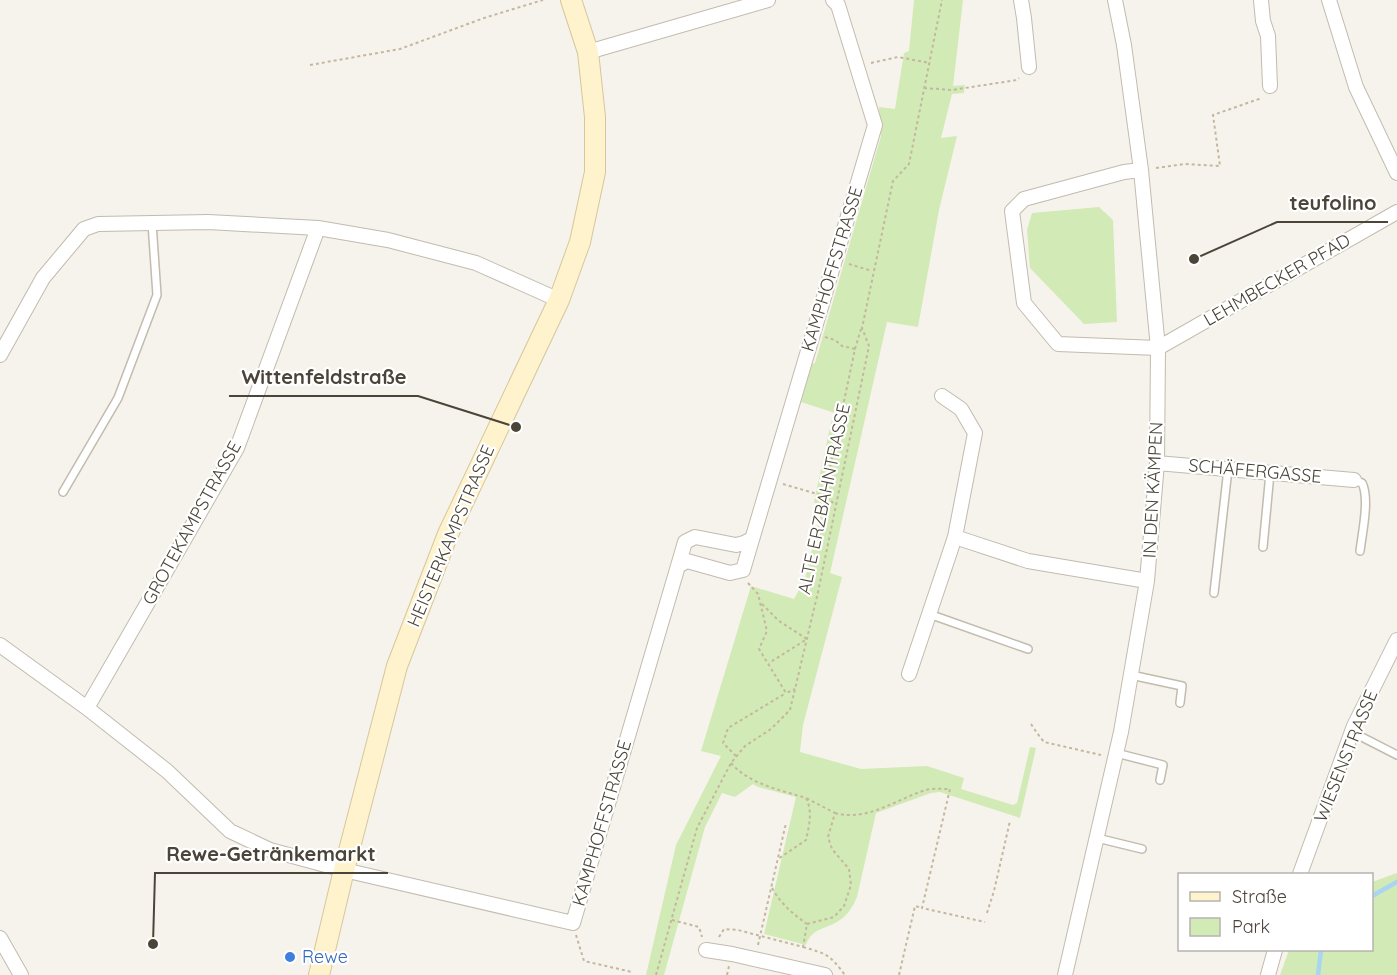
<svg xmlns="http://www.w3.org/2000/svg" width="1397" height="975" font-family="Quicksand,sans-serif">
<rect width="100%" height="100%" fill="#f6f3ec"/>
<path fill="#d2eab5" d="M 914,0 L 963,0 L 953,86 L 965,85 L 964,93 L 952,94 L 941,138 L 957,136 L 939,210 L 918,327 L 887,322 L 830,573 L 842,577 L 803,725 L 800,752 L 861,769 L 927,766 L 964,778 L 961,789 L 1013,805 L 1017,803 L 1030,747 L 1036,748 L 1020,818 L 940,792 L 931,793 L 876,813 L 857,897 C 853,906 848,915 840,920 C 826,930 812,927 806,945 L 764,934 L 796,797 L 758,787 L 753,784 L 735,797 L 722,793 L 705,827 L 664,975 L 646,975 L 676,845 L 721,756 L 701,751 L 751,586 L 794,599 L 805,579 L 822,509 L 814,502 L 831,423 L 835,413 L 801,402 L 812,364 L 815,363 L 881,136 L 879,107 L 895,109 L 904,53 L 909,51 Z
M 1099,207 L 1113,220 L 1117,322 L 1084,324 L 1030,268 L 1027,230 L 1032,213 Z
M 1397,873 L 1397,975 L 1280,975 L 1289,950 L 1372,950 L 1372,882 Z"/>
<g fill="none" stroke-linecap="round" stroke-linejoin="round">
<path stroke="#a9d4f2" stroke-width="4.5" d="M 1372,896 L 1397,882
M 1318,975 L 1321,950"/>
<defs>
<path id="lane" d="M 1354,480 L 1362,483 C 1370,498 1362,534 1360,551
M 63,492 L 118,398 L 157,295 L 152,223
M 1263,547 L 1270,473
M 1214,593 L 1228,469
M 929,614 L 1028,649
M 1131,675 L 1182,686 L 1180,703
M 1352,732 L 1397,755
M 1116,753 L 1163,765 L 1160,780
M 1097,838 L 1142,849"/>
<path id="street" d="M 1021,0 L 1024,18 L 1029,67
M 1261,0 L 1263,21 L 1268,36 L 1270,86
M 1329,0 L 1356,87 L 1397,173
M 588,52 L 768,0
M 1141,170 L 1124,172 L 1024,199 L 1012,211 L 1024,303 L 1058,344 L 1158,348 L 1397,212
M 0,355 L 43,278 L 84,229 L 98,224 L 208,222 L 318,228 L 388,240 L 476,263 L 559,300
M 942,396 L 961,409 L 975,433 L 955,537 L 1028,561 L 1147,581
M 1157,463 L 1354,480
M 678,566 L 685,542 L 695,537 L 736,545 L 744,543 L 752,539
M 0,645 L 87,708 L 167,771 L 230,831 L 270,850 L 344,870 L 573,923 L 678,566 L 687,561 L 730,573 L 743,570 L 875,125 L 838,5 L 833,0
M 909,674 L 955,537
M 87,708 L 237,448 L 318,228
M 1300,874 L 1354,726 L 1397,640
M 0,938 L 21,975
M 706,950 L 732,954 L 825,975
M 1065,975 L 1121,732 L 1147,581 L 1157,463 L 1158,348 L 1141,170 L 1124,45 L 1115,0
M 1268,975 L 1275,950"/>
<path id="secondary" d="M 319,975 L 344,870 L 397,666 L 448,534 L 559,300 L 580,242 L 595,172 L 595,117 L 588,52 L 571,0"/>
</defs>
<use href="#lane" stroke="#c2bbae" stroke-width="10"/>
<use href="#street" stroke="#c2bbae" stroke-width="16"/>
<use href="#secondary" stroke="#d6c79b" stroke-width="22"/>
<path stroke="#c4b79f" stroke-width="2" stroke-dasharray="3 3" stroke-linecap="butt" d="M 871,63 L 898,57 L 930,63
M 310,65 L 400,49 L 484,18 L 543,0
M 924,88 L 952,90 L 1017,80 L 1019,78
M 1156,168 L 1185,164 L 1220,166 L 1213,115 L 1259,99 L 1261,97
M 849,264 L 872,271
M 825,337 L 835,340 L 842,346 L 855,349 L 824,496 L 836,505
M 855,349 L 861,329
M 783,484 L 824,496
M 748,583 L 758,594 L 767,631 L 759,649 L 786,693 L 795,689
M 762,604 L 779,621 L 807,639 L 769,663
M 1031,724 L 1037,733 L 1044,742 L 1101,755
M 736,756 L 723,743 L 728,728 L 786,693
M 731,763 C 749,784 780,790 806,798 C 813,812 809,826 806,840 L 778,859
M 835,813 C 868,822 896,799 926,790 C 933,788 942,789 950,789 L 922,908 L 985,922
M 772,888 C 781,904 793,914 807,924
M 987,913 L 994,891 L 1010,821
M 672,920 L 699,927 L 702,937
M 576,935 L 584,961 L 632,972
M 719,937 L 724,929 L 738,930 L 803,947 L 807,924 L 834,917 L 844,906 L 851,885 L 849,869 L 832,849 L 828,837 L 835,813 L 806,798
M 758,945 L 786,823
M 803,947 C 827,954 829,954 845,975
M 656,975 L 697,828 L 731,763 L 745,746 L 771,729 L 790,710 L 818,592 L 869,346 L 862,328 L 893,181 L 909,164 L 942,0
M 727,975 L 729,966
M 899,975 L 915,906 L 922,908"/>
<use href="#lane" stroke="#fff" stroke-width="7"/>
<use href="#street" stroke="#fff" stroke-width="14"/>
<use href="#secondary" stroke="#fff3cd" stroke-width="20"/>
</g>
<circle fill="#3f7fe0" stroke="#fff" stroke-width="2" cx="290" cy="957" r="6"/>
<g text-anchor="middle" stroke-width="4.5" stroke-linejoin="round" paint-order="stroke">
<g font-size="18" fill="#4b4439" stroke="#fff">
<text transform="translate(832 269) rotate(-73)" y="6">KAMPHOFFSTRASSE</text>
<text transform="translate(1277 280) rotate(-30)" y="6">LEHMBECKER PFAD</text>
<text transform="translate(1255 471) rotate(5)" y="6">SCHÄFERGASSE</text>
<text transform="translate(1153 490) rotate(-87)" y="6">IN DEN KÄMPEN</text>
<text transform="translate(824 499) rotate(-78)" y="6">ALTE ERZBAHNTRASSE</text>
<text transform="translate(192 523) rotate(-61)" y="6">GROTEKAMPSTRASSE</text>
<text transform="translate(451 536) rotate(-67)" y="6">HEISTERKAMPSTRASSE</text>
<text transform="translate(1346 756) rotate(-68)" y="6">WIESENSTRASSE</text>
<text transform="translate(602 823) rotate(-74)" y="6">KAMPHOFFSTRASSE</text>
</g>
<g font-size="18" fill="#366cbe" stroke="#fff" text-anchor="start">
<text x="302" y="963">Rewe</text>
</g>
</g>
<path fill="none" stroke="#4b4439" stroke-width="2" d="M1194 259L1277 222H1388M516 427L418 396H229M153 944L155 873H388"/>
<g fill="#4b4439" stroke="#fff" stroke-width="2">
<circle cx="1194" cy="259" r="6"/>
<circle cx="516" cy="427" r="6"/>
<circle cx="153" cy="944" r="6"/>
</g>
<g font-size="20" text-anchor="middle" font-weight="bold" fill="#4b4439" stroke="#fff" stroke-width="4.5" stroke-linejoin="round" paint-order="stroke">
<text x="1333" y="210">teufolino</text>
<text x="324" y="384">Wittenfeldstraße</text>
<text x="271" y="861">Rewe-Getränkemarkt</text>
</g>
<rect x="1178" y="873" width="195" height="78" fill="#ffffff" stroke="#b7b4b0" stroke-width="1.5"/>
<rect x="1190" y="892" width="30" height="9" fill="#fff3cd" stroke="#b7b4b0" stroke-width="1.5"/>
<text x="1232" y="903" font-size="18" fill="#4b4439">Straße</text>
<rect x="1190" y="918" width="30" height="18" fill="#d2eab5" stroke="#b7b4b0" stroke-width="1.5"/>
<text x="1232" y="933" font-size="18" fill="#4b4439">Park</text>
</svg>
